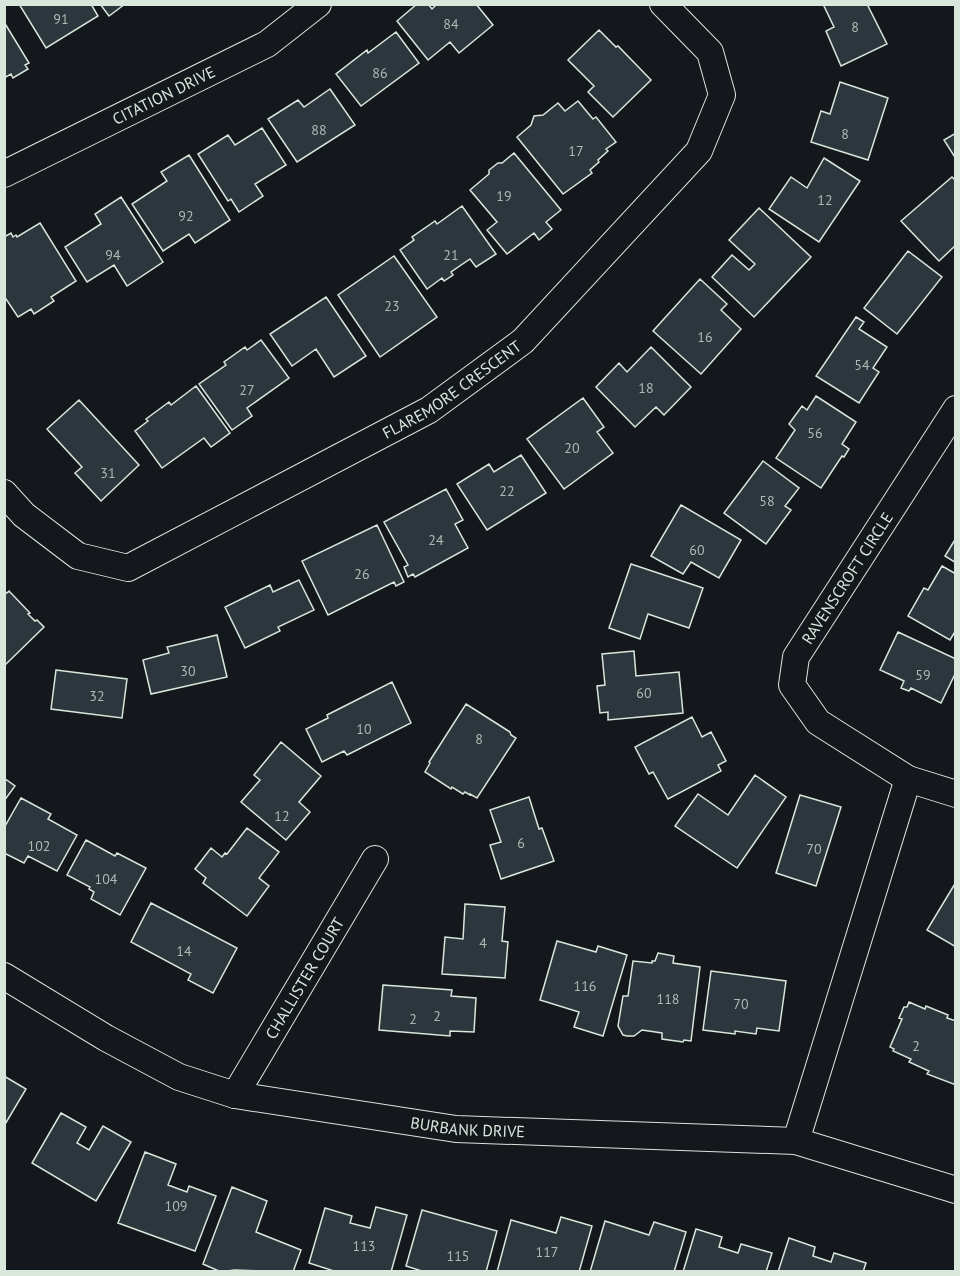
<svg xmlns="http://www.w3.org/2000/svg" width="960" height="1276" font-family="'PT Sans',sans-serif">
<rect width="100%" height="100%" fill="#14181c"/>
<path fill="#2c363c" stroke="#d8e6dc" stroke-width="1.5" d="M 19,4 L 91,4 L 98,16 L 46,48 Z
M 100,4 L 125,4 L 109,16 Z
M 417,4 L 428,4 L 432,9 L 437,4 L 476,4 L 493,25 L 459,53 L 450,42 L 428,60 L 397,21 Z
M 823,4 L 867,4 L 887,44 L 841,66 L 826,31 L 834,27 Z
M 4,22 L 29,63 L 25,65 L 28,69 L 13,78 L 11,74 L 4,78 Z
M 599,30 L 616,47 L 618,46 L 651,80 L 613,117 L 588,92 L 594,86 L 568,60 Z
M 396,32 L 419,63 L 361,106 L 336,74 L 367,50 L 368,53 Z
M 840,82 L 888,98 L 868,160 L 811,142 L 821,111 L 830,114 Z
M 330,89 L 355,125 L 297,162 L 268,119 L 298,100 L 304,107 Z
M 578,101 L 593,119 L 596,117 L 616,142 L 606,149 L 608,151 L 598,160 L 599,162 L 590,170 L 592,173 L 563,194 L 517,137 L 531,125 L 534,116 L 543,115 L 558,103 L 565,111 Z
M 262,128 L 286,165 L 255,184 L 263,196 L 239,212 L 231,199 L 228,201 L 198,154 L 228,135 L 235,145 Z
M 956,133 L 956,159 L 944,140 Z
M 514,153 L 561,210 L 546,222 L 552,229 L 539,240 L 534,233 L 507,254 L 487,230 L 497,222 L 470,190 L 489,174 L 489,170 L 498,163 L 502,163 Z
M 189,155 L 230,220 L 195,243 L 189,234 L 163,251 L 132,204 L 167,181 L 161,172 Z
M 824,158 L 860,181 L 819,242 L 769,209 L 791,177 L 807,188 Z
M 952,177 L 956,181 L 956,245 L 939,261 L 901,221 Z
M 121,197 L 163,262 L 127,286 L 114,265 L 87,282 L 65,247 L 101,224 L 95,214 Z
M 462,206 L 496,254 L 476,267 L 470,259 L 451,272 L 453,275 L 444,281 L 442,278 L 427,289 L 400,250 L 414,240 L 412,237 L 435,221 L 437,224 Z
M 759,208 L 811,257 L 754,317 L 712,277 L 732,255 L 749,270 L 755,264 L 729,240 Z
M 40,223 L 76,281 L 51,297 L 54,301 L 34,314 L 31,309 L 18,317 L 4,296 L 4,237 L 11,233 L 13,237 L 16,235 L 17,237 Z
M 908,251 L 942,277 L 897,334 L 864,308 Z
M 394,256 L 437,317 L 380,357 L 338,295 Z
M 700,279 L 727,304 L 721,310 L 741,329 L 701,374 L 653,331 Z
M 326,297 L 366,356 L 334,377 L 316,349 L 292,366 L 270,334 Z
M 856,317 L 864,322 L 859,329 L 887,347 L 873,368 L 879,372 L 859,403 L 816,376 Z
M 261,340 L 289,378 L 247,408 L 252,416 L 232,430 L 199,384 L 226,365 L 224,362 L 245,347 L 247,350 Z
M 651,347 L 691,387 L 664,415 L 656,407 L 635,427 L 596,387 L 619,363 L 627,372 Z
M 196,386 L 230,433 L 211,447 L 204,438 L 162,468 L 135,431 L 148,421 L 146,419 L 169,402 L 171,405 Z
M 816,396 L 856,422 L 842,444 L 849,449 L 844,457 L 842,456 L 821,488 L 776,458 L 795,430 L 789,424 L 802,406 L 807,410 Z
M 583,398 L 604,427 L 597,432 L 613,453 L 564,489 L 527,439 Z
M 79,400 L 139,465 L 101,501 L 75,473 L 82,467 L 47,429 Z
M 521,455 L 546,493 L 487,530 L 457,484 L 489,464 L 494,472 Z
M 763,461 L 799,488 L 785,506 L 791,510 L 766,544 L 724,513 Z
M 446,489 L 463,520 L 455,524 L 468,548 L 415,577 L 413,574 L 408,577 L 404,567 L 408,565 L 384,522 Z
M 681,505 L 741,540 L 719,578 L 691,562 L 683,574 L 651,556 Z
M 377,525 L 404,582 L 396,586 L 394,582 L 328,615 L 302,561 Z
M 956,538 L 956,563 L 945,556 Z
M 631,564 L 703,588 L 689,628 L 648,614 L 640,639 L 609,628 Z
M 942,566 L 956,574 L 956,630 L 950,640 L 908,616 L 924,588 L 928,590 Z
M 299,580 L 314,610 L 278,627 L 280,631 L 245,648 L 225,607 L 270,585 L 273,592 Z
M 4,591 L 7,593 L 9,591 L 30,613 L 28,614 L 35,621 L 37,620 L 44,627 L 4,666 Z
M 898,632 L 956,659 L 956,672 L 941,703 L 911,688 L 909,691 L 901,688 L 904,681 L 880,670 Z
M 217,635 L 227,677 L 151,694 L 143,660 L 169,653 L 167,647 Z
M 634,651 L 636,676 L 679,672 L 683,713 L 608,720 L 608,712 L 600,713 L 597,686 L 605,685 L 602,654 Z
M 56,670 L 127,679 L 122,718 L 51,709 Z
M 392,682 L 411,723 L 347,755 L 344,751 L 322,762 L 306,729 L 328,718 L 327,715 Z
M 466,704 L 510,732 L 511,735 L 516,738 L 477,798 L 470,794 L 470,795 L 465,792 L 463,794 L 452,787 L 451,789 L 425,772 L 430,763 L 429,762 Z
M 692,717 L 702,737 L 711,732 L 726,761 L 718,765 L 721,771 L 668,799 L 653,772 L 649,774 L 635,747 Z
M 281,742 L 321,776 L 299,802 L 310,812 L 286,840 L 241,802 L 260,780 L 254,775 Z
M 755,775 L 786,797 L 737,868 L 675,826 L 698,794 L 728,815 Z
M 4,778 L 15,786 L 4,801 Z
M 800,795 L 841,807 L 816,886 L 776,873 Z
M 529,797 L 539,829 L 542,828 L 554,861 L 501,879 L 490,845 L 501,842 L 490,810 Z
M 21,798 L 51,814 L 48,819 L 77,835 L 57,871 L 28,856 L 24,863 L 4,853 L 4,828 Z
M 247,828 L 279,852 L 259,878 L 269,886 L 247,916 L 203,883 L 206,878 L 195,869 L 211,848 L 222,857 L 225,853 L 227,854 Z
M 86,840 L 115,856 L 117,853 L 146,868 L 120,915 L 91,899 L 94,892 L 89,889 L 90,887 L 67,875 Z
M 956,882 L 956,947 L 927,930 Z
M 151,903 L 237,948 L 213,993 L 188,980 L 191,974 L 131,942 Z
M 465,904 L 505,907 L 502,941 L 508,942 L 505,978 L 442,974 L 445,937 L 463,939 Z
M 557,941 L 596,952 L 598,946 L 627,955 L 603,1036 L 574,1027 L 579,1012 L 540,1000 Z
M 658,953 L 674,956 L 673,963 L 700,967 L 691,1041 L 684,1040 L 683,1042 L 662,1039 L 662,1033 L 642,1030 L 634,1036 L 627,1036 L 623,1035 L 618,1026 L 623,996 L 628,996 L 633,961 L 652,963 L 652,961 L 655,961 Z
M 711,971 L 786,981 L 779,1031 L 757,1028 L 756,1034 L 735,1031 L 735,1034 L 703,1030 Z
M 383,985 L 452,990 L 451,996 L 476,998 L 474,1032 L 450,1031 L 450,1036 L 379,1030 Z
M 909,1002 L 925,1009 L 926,1006 L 948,1015 L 947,1018 L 956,1021 L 956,1085 L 927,1074 L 929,1071 L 909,1062 L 911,1059 L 893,1051 L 894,1049 L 890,1047 L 902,1019 L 899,1018 L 904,1007 L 907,1007 Z
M 4,1076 L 26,1089 L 4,1126 Z
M 61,1113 L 86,1127 L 77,1143 L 89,1150 L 103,1126 L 131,1142 L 96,1201 L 32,1163 Z
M 145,1152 L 176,1164 L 168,1185 L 187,1192 L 189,1186 L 216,1196 L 195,1251 L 118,1223 Z
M 232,1187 L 267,1201 L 256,1232 L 301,1250 L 293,1272 L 234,1270 L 221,1272 L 203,1264 Z
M 376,1207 L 407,1215 L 391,1272 L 337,1272 L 309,1263 L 325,1208 L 352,1216 L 350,1223 L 370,1228 Z
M 422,1210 L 497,1231 L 486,1272 L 425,1272 L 406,1266 Z
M 561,1217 L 592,1226 L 579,1272 L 497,1272 L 511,1220 L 556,1233 Z
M 605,1221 L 649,1235 L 654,1222 L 686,1232 L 674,1272 L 590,1272 Z
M 696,1229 L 722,1237 L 719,1247 L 738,1253 L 741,1244 L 772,1253 L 766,1272 L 683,1272 Z
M 789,1238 L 815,1247 L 813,1256 L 831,1262 L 834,1253 L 866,1263 L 863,1272 L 778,1272 Z"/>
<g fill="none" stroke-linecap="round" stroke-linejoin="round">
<defs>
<g id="street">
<path id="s1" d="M 4,174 L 267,44 L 318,4"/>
<path d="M 956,409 L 796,657 L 792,685 L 818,722 L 908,779 L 956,794"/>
<path id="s2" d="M 4,493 L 24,515 L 78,556 L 128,568 L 429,410 L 523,341 L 699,151 L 722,95 L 710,52 L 663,4"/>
<path id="s3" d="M 4,976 L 106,1038 L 179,1077 L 235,1095 L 456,1129 L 796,1141 L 956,1190"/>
<path id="s4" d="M 235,1095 L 375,859"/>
<path d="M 796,1141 L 908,779"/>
</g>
</defs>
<use href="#street" stroke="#d8e6dc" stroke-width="28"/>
<use href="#street" stroke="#14181c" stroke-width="26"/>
</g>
<g text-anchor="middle" stroke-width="4.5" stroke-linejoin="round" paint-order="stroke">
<g font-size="14" fill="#adbab4">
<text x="61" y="24">91</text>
<text x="451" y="29">84</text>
<text x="855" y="32">8</text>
<text x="380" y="78">86</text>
<text x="319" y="135">88</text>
<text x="845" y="139">8</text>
<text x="576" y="156">17</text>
<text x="504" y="201">19</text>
<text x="825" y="205">12</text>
<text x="186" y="221">92</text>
<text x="113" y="260">94</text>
<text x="451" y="260">21</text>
<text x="392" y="311">23</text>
<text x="705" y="342">16</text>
<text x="862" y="370">54</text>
<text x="646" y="393">18</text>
<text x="247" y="395">27</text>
<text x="815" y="438">56</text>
<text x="572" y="453">20</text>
<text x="108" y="478">31</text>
<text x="507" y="496">22</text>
<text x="767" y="506">58</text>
<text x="436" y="545">24</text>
<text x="697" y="555">60</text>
<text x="362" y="579">26</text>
<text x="188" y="676">30</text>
<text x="923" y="680">59</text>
<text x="644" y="698">60</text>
<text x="97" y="701">32</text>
<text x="364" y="734">10</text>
<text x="479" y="744">8</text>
<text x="282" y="821">12</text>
<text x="521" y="848">6</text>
<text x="39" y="851">102</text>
<text x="814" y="854">70</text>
<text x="106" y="884">104</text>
<text x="483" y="948">4</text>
<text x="184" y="956">14</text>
<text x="585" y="991">116</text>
<text x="668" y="1004">118</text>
<text x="741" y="1009">70</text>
<text x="437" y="1021">2</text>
<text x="413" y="1024">2</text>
<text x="916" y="1051">2</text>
<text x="176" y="1211">109</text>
<text x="364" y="1251">113</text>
<text x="547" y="1257">117</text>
<text x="458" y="1261">115</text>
</g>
<g font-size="16" fill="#d8e6dc" stroke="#14181c">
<text dy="6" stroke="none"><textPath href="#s1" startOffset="178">CITATION DRIVE</textPath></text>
<text dy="6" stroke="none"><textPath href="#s2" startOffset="519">FLAREMORE CRESCENT</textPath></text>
<text transform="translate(847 578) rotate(-57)" y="6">RAVENSCROFT CIRCLE</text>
<text dy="6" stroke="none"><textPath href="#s4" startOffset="136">CHALLISTER COURT</textPath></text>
<text dy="6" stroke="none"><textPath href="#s3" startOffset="496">BURBANK DRIVE</textPath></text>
</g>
</g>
<rect width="960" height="1276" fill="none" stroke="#d8e6dc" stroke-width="12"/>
</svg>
